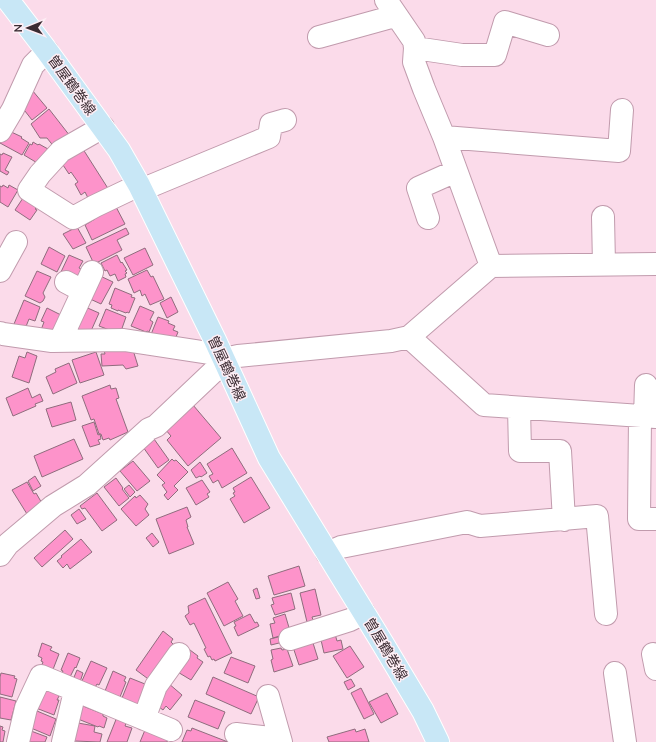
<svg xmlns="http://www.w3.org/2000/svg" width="656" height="742" font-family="'Nunito Sans','Noto Sans JP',sans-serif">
<rect width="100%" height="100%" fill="#fbdbea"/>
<path fill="#fd93ca" stroke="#8f6c7d" d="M 32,90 L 47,108 L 32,120 L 21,106 Z
M 49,109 L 70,136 L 55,148 L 47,138 L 40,138 L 31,124 Z
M 7,130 L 22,137 L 21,138 L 29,143 L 22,155 L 0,143 Z
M 33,142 L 38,145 L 39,144 L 48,149 L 39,164 L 24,155 L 30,144 L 32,145 Z
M 81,146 L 109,190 L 90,202 L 85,192 L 81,195 L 75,184 L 78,182 L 71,172 L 69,174 L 61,162 Z
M 3,153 L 12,157 L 5,170 L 9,172 L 7,175 L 0,171 L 0,154 L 2,155 Z
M 3,185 L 8,188 L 9,185 L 18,190 L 8,207 L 0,202 L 0,186 L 2,187 Z
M 25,195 L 37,207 L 35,209 L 37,210 L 30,220 L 15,210 Z
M 115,205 L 125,224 L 92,240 L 85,225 L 95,219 L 93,215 Z
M 77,227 L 86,243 L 73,249 L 63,234 Z
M 126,228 L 129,234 L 117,240 L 122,250 L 94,264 L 86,247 Z
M 49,247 L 65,256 L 57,272 L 41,264 Z
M 145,248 L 153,265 L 133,275 L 124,258 Z
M 69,255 L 83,261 L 79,268 L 81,269 L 77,279 L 61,272 Z
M 117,255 L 121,263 L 122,262 L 127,270 L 125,271 L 127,273 L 125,274 L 126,277 L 118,281 L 115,274 L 110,276 L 107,270 L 105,271 L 101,263 Z
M 147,270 L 151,277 L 153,276 L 164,299 L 150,305 L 145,294 L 142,296 L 140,290 L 134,293 L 128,279 Z
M 37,271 L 51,277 L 43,293 L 45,297 L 43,301 L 40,303 L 25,296 Z
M 98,275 L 113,282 L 101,304 L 88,298 Z
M 115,288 L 132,295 L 131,297 L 135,298 L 129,313 L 127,312 L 126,313 L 118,310 L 118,311 L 111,308 L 112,305 L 109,304 Z
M 171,297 L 178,312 L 167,318 L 160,303 Z
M 24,300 L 40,307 L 35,321 L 29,319 L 25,329 L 14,324 Z
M 83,306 L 99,313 L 91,331 L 87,334 L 76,329 Z
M 140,306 L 154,312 L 150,320 L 153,322 L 149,332 L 147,331 L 146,332 L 131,326 Z
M 47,308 L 61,315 L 52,334 L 41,330 L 44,322 L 41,321 Z
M 106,309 L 126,317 L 120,334 L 99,326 Z
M 158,317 L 169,321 L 168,323 L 175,326 L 173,330 L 178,332 L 174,342 L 150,337 Z
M 104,350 L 133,350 L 138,366 L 126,369 L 123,365 L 102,366 L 101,354 L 105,354 Z
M 27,352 L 37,356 L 29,383 L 12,377 L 19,356 L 25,358 Z
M 96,352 L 104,375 L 80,383 L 72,360 Z
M 69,363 L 77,383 L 53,394 L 46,377 L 56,372 L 55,369 Z
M 110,385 L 111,389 L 116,388 L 119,398 L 116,399 L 128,432 L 110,440 L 109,438 L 103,440 L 101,434 L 99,434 L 94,419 L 91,420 L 82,396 Z
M 28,388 L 32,398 L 40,394 L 43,401 L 35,404 L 36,406 L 13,416 L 6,398 Z
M 71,402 L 76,420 L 52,427 L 46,409 Z
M 193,405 L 221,438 L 188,466 L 167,440 L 171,436 L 165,429 Z
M 94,422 L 98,435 L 100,434 L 101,439 L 98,440 L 100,444 L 90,447 L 82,426 Z
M 74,439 L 83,459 L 42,477 L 34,456 Z
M 154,439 L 169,460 L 158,468 L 143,447 Z
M 232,448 L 247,473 L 222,488 L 218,480 L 213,483 L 209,476 L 213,474 L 207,464 Z
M 172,459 L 174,461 L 176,460 L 188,472 L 174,486 L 178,490 L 168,500 L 164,495 L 167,492 L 162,485 L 165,483 L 157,475 Z
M 133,461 L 150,481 L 137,491 L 120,471 Z
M 200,462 L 207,473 L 201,477 L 200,476 L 196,478 L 191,470 Z
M 35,476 L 41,486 L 33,491 L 28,481 Z
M 251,477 L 270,508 L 244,523 L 230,499 L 235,496 L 233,493 L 235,492 L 233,488 Z
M 116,478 L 123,488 L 122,489 L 129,498 L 119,506 L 104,487 Z
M 202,480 L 210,492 L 207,494 L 209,497 L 196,505 L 186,488 Z
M 27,482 L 34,494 L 36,493 L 43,505 L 27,514 L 12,490 Z
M 129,485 L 135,492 L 130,497 L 124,489 Z
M 97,493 L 117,520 L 102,531 L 85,508 L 82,509 L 80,506 Z
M 140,495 L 148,504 L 145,509 L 149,515 L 136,526 L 121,509 L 135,496 L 136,498 Z
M 187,507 L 191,517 L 186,520 L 188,527 L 187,527 L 194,544 L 169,554 L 156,519 Z
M 79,509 L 86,519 L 77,524 L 71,515 Z
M 65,530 L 73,539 L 42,567 L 34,558 Z
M 152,533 L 159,542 L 153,547 L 146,538 Z
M 81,539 L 92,552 L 70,569 L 67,564 L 63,568 L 57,561 L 62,557 L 61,556 Z
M 299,566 L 305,586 L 274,595 L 268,576 Z
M 228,582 L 238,599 L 235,601 L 243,616 L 224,626 L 207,593 Z
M 257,588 L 260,598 L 256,599 L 253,590 Z
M 315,589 L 321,615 L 312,617 L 313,620 L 307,622 L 300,593 Z
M 291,593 L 295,609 L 275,615 L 271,605 L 274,604 L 272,598 Z
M 205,598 L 232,653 L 215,661 L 214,659 L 212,660 L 210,656 L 208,657 L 204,649 L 206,648 L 194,623 L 190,625 L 185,616 L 189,613 L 188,606 Z
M 250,614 L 255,623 L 257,622 L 259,626 L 238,636 L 234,627 L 236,626 L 234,622 Z
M 285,614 L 290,631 L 283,635 L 273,638 L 270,624 L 275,623 L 273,618 Z
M 163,631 L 173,639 L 171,642 L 173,644 L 166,655 L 151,681 L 136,670 Z
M 335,634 L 337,641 L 341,640 L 343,649 L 324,653 L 321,640 Z
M 282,636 L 283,642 L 271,645 L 270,639 Z
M 42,643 L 52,647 L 50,650 L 59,654 L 52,672 L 41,667 L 43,662 L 41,661 L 42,658 L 38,656 Z
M 313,643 L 318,659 L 299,665 L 293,647 Z
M 350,646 L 364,667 L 347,678 L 333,656 Z
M 281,648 L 282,650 L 287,649 L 293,666 L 274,672 L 271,660 L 273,659 L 271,650 Z
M 190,650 L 198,656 L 197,658 L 203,662 L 191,680 L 176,671 Z
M 68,653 L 80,658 L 76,668 L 75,667 L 70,677 L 62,673 L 63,671 L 61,670 Z
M 231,657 L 255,666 L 248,683 L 224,673 Z
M 91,661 L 107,668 L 99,685 L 97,684 L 94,689 L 81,683 Z
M 77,670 L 83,673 L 79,685 L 72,682 Z
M 113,671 L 126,677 L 124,681 L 126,682 L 120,697 L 105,691 Z
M 1,673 L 15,676 L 14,678 L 17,679 L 12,697 L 0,694 L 0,677 Z
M 213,677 L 259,697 L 251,714 L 206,694 Z
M 130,678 L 150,686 L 141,707 L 120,703 Z
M 351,679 L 355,686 L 348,690 L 344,682 Z
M 168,683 L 182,695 L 170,710 L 166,706 L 163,710 L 155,704 Z
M 47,687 L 60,694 L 57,700 L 59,700 L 54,715 L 36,708 Z
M 361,688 L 374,714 L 364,719 L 351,693 Z
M 387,693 L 398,714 L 381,723 L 369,702 Z
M 0,697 L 16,701 L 11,720 L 0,718 Z
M 195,700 L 225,712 L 218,729 L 188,717 Z
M 83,706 L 103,714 L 103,716 L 107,718 L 104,728 L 99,726 L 98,727 L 78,719 Z
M 37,711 L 56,719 L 50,736 L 31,728 Z
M 117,717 L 127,721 L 125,726 L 132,728 L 127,742 L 107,742 Z
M 78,723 L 95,726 L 94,732 L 102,734 L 100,742 L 74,741 Z
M 0,726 L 3,727 L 2,730 L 5,731 L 3,742 L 0,742 Z
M 192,728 L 228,742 L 182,742 L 187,730 L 191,731 Z
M 355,729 L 356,732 L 365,729 L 369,742 L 329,742 L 327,737 Z
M 145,730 L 169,737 L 167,742 L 140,742 Z
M 31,731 L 47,737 L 45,742 L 28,742 Z"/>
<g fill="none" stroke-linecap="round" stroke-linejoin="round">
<defs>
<path id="minor" d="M 386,0 L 414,41 L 415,48 L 414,62 L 424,89 L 444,137 L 491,266
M 319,37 L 395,16
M 415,48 L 462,55 L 495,55 L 505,22 L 548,35
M 103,127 L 61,151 L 40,174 L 29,190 L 73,218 L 95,206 L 139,185
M 0,131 L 13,109 L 33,65 L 47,51
M 444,137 L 619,151 L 622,110
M 141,190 L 269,137 L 271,124 L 285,120
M 603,217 L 604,264
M 428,218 L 418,188 L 456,171
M 0,271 L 16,242
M 66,282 L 83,291
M 0,333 L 3,334 L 52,341 L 124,340 L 222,355
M 409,337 L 484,405 L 656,417
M 60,341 L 92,272
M 224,359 L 238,356 L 391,341 L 409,337 L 491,266 L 656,264
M 519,408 L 520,451 L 560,451 L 564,520
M 640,417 L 639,519 L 656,519
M 645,417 L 646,385
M 327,553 L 341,547 L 467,522 L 480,526 L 597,516 L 606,614
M 0,555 L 8,544 L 53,506 L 87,485 L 149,429 L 156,426 L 213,372 L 227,365
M 290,639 L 350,620 L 364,613
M 653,654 L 656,669
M 615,673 L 625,742
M 268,696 L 281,742
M 144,719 L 156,686 L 179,654
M 236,734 L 280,739
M 18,742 L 26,708 L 41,676 L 171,730
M 63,742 L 75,691"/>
<path id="major" d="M 8,0 L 47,51 L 119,150 L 139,185 L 215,340 L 269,458 L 383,644 L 423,711 L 438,742"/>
</defs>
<use href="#minor" stroke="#c19bad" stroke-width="24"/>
<use href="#major" stroke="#fff" stroke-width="24"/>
<use href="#minor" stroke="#fff" stroke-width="22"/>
<use href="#major" stroke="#c8e7f6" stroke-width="22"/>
</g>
<g text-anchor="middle" stroke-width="3" stroke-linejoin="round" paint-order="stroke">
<g font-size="14" fill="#3a2b32" stroke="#feeef5">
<text transform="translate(72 85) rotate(54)" y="5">曽屋鶴巻線</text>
<text transform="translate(227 368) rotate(65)" y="5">曽屋鶴巻線</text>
<text transform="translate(386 649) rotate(59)" y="5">曽屋鶴巻線</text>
</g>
</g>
<g transform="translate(28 28) rotate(269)" stroke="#feeef5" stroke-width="3" paint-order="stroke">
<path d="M0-3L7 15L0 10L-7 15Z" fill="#3a2b32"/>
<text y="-6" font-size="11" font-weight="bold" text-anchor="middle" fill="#3a2b32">N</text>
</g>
</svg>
